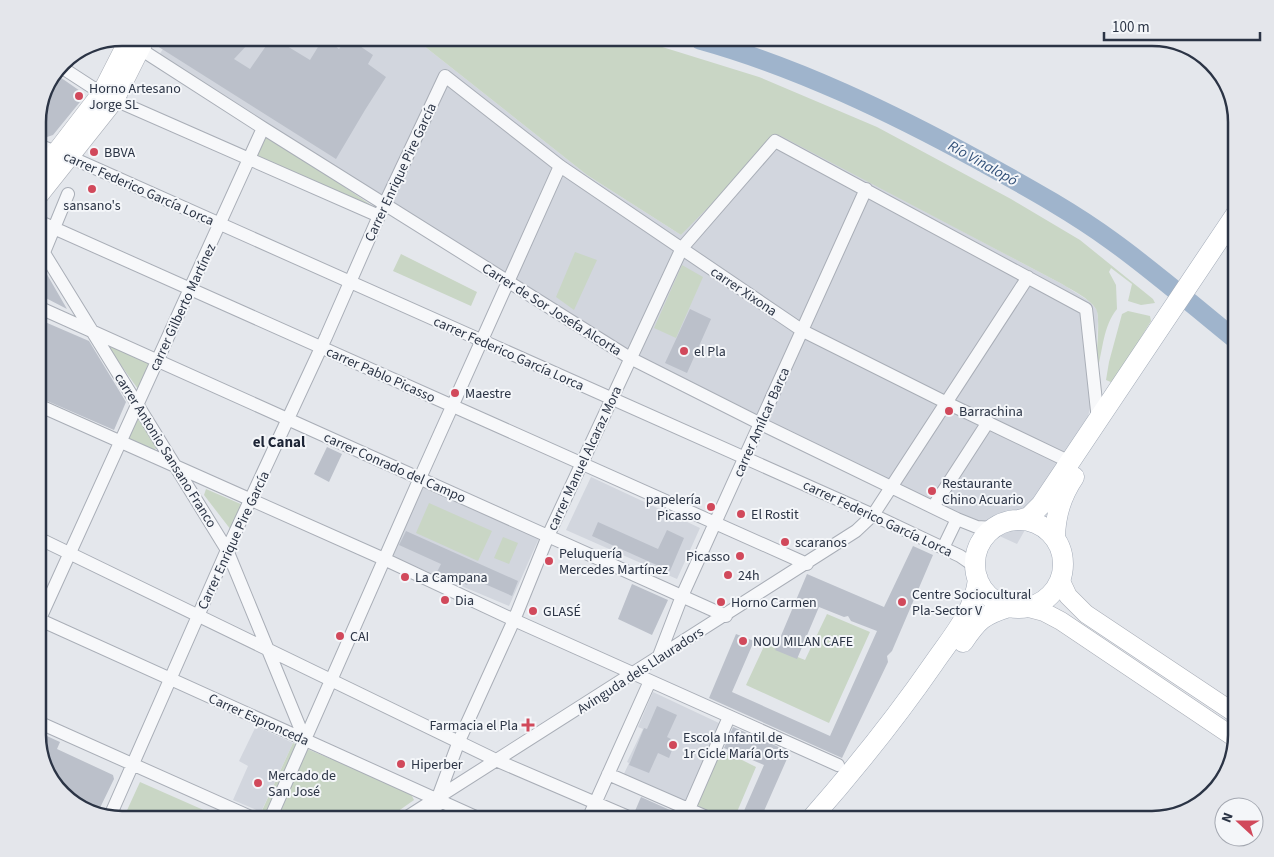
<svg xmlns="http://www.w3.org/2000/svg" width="1274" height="857" font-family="'Source Sans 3',sans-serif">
<rect width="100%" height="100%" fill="#e4e7ec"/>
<path fill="#d2d6de" d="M 419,42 L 587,175 L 681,235 L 773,131 L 1062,284 L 1089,301 L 1097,310 L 1098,320 L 1094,391 L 1087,421 L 1017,544 L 894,488 L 643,364 L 159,55 L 167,43 Z
M 591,477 L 700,528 L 677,579 L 566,530 Z
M 422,487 L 539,538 L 509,606 L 390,556 Z
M 653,692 L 721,724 L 687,804 L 623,776 L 629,763 L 627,762 L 643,729 L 638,727 Z
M 256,726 L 293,743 L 261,812 L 233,800 L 248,766 L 239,761 Z"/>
<path fill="#c9d6c5" d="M 643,41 L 759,77 L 877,127 L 1011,199 L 1080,240 L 1153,299 L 1155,303 L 1141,305 L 1128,301 L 1132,284 L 1111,268 L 1109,272 L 1116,285 L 1117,309 C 1103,326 1103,350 1097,371 L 1095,371 C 1096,360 1101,317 1096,309 C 1089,298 1073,291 1062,284 L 779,135 L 681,235 L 587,175 L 419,42 Z
M 266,134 L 377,209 L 257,156 Z
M 575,252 L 597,260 L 574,310 L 556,297 Z
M 401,254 L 477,292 L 471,306 L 393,271 Z
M 682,265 L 703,277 L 676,338 L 654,328 Z
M 1128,311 L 1150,316 L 1151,321 L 1113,383 L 1106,380 L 1109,362 L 1122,314 Z
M 109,345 L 150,363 L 138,389 L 108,347 Z
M 136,420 L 141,420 L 158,447 L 153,451 L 127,440 Z
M 206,489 L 243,505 L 231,530 L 204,495 Z
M 429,503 L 492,531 L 478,561 L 416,533 Z
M 503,537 L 518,543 L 509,564 L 494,558 Z
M 827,614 L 870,632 L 829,723 L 746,685 L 765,644 L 805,660 Z
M 293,743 L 331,759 L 336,757 L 411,794 L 414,800 L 387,819 L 270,819 L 260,815 Z
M 720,749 L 756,767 L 734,819 L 719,819 L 693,808 Z
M 140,782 L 224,819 L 123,819 Z"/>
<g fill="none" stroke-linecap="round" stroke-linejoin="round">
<path stroke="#9fb4cc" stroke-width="19" d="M 700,40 C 797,67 892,113 980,161 C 1025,186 1071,211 1112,241 C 1155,272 1195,307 1236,340"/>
</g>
<path fill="#bbc0ca" d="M 321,42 L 330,42 L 339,49 L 344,42 L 354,42 L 373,55 L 368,64 L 386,77 L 365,110 L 336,159 L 154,44 L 249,43 L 234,59 L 250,69 L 268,43 L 282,43 L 310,60 Z
M 57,75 L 83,93 L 84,97 L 53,135 L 47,137 L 38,133 L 38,117 Z
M 45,271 L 67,309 L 38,294 L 38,284 L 42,274 Z
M 690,309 L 711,319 L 687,373 L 665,363 Z
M 38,319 L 89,341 L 126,402 L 114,430 L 38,397 Z
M 327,447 L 342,454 L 329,482 L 314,474 Z
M 598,522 L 658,549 L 667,530 L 684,538 L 670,571 L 592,536 Z
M 406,531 L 518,581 L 512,596 L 471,578 L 467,585 L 437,572 L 441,564 L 399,545 Z
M 913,546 L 933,555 L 892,651 L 887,656 L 888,662 L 842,758 L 709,698 L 736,634 L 754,641 L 732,692 L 830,736 L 877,631 L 851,621 L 848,616 L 844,617 L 819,607 L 797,659 L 775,650 L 807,574 L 884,607 Z
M 632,584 L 668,600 L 652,635 L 618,619 Z
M 657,706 L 677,715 L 667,737 L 671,739 L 667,748 L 672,750 L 669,758 L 658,753 L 649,773 L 629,765 L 644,728 L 647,729 Z
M 733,727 L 790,752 L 760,820 L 740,820 L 764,765 L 724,748 Z
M 38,732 L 60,742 L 57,749 L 113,775 L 114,779 L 98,812 L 75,805 L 49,777 L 38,740 Z
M 641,797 L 692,820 L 647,820 L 641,817 L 635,811 Z"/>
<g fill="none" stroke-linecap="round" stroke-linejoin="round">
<defs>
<path id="street" d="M 134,45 L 263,128 L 630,358 L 759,423 L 957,519 L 977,527 L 994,528
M 61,67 L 101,93
M 115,100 L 379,216
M 38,145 L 70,157 L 873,515 L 960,556 L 976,567
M 38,221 L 807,564
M 44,253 L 227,550 L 305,740
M 38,267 L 68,194
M 38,307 L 726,616
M 38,405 L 384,559 L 514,620 L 838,765
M 933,507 L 988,422
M 38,538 L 498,761 L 633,819
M 943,548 L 957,519
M 38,619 L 480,819
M 38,623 L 263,128
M 659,656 L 682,596 L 866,189
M 38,722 L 255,819
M 608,774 L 711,819
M 689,809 L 729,717
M 110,816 L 227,550 L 326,337 L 379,216 L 445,76 L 560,166 L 803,331 L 947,403 L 1070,462
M 270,819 L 420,478 L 560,166
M 404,819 L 856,531 L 873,515 L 1028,277
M 434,819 L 437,800 L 459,741 L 514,620 L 548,536 L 682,248 L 775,141 L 1086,309 L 1098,420
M 588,819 L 650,681"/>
<path id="secondary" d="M 38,175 L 101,93 L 126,44
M 38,197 L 115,100 L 143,44
M 1060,579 L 1068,596 L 1086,614 L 1236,714
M 1025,607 L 1044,612 L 1061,621 L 1235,738"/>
<path id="primary" d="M 1019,520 L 1029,517 L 1041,505 L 1236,214
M975 564a44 44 0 1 1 88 0a44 44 0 1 1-88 0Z
M 1055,539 C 1055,516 1061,496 1074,477
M 963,642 C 978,620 983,615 1009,607
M 811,819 C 855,769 896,718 934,663 C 952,637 975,611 978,579"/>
</defs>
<use href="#street" stroke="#a9aeb7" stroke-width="14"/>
<use href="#secondary" stroke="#a9aeb7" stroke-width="19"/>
<use href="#primary" stroke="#a3abb8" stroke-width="21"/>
<use href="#street" stroke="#f7f8fa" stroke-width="12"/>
<use href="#secondary" stroke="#fff" stroke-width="18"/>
<use href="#primary" stroke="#fff" stroke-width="20"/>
</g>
<g fill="#d1495b" stroke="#f4f6f9" stroke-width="2">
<circle cx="79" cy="96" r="5"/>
<circle cx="94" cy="152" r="5"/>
<circle cx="92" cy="189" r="5"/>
<circle cx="684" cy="351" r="5"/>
<circle cx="455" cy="393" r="5"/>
<circle cx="949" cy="411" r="5"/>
<circle cx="932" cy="491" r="5"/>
<circle cx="711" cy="507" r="5"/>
<circle cx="741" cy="514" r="5"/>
<circle cx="785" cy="542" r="5"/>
<circle cx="740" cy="556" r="5"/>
<circle cx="549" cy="561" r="5"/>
<circle cx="728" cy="575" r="5"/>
<circle cx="405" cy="577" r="5"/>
<circle cx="445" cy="600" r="5"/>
<circle cx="721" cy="602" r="5"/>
<circle cx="902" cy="602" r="5"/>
<circle cx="533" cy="611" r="5"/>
<circle cx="340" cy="636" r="5"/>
<circle cx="743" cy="641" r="5"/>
<path d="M525.5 717.5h5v5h5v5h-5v5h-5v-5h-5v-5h5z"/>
<circle cx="673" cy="745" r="5"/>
<circle cx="401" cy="764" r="5"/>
<circle cx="258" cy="783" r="5"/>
</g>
<g text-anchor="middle" stroke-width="4" stroke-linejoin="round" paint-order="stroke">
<g font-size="14" fill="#2b3445" stroke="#f4f6f9" text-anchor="start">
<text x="89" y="93">Horno Artesano<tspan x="89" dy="16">Jorge SL</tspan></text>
<text x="104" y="157">BBVA</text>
<text x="92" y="210" text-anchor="middle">sansano's</text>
<text x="694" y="356">el Pla</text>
<text x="465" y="398">Maestre</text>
<text x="959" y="416">Barrachina</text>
<text x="942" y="488">Restaurante<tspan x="942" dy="16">Chino Acuario</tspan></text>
<text x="701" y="504" text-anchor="end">papelería<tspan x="701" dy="16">Picasso</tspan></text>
<text x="751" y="519">El Rostit</text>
<text x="795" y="547">scaranos</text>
<text x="559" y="558">Peluquería<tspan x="559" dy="16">Mercedes Martínez</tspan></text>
<text x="730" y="561" text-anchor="end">Picasso</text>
<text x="738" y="580">24h</text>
<text x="415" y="582">La Campana</text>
<text x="912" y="599">Centre Sociocultural<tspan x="912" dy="16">Pla-Sector V</tspan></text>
<text x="455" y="605">Dia</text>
<text x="731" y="607">Horno Carmen</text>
<text x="543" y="616">GLASÉ</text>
<text x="350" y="641">CAI</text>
<text x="753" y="646">NOU MILAN CAFE</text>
<text x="518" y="730" text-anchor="end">Farmacia el Pla</text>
<text x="683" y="742">Escola Infantil de<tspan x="683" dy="16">1r Cicle María Orts</tspan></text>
<text x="411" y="769">Hiperber</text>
<text x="268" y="780">Mercado de<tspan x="268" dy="16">San José</tspan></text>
</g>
<g font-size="14" fill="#2b3445" stroke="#f4f6f9">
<text transform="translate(400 172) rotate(-65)" y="5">Carrer Enrique Pire García</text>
<text transform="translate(139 188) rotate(24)" y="5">carrer Federico García Lorca</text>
<text transform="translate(744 291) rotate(34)" y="5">carrer Xixona</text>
<text transform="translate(182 307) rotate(-65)" y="5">carrer Gilberto Martínez</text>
<text transform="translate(552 309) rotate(32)" y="5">Carrer de Sor Josefa Alcorta</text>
<text transform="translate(509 353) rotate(24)" y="5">carrer Federico García Lorca</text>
<text transform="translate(381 374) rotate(24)" y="5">carrer Pablo Picasso</text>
<text transform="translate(761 422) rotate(-66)" y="5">carrer Amílcar Barca</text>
<text transform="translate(166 450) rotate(58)" y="5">carrer Antonio Sansano Franco</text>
<text transform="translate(584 458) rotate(-65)" y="5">carrer Manuel Alcaraz Mora</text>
<text transform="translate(395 467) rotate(24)" y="5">carrer Conrado del Campo</text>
<text transform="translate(878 518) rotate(25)" y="5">carrer Federico García Lorca</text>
<text transform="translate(233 540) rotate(-65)" y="5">Carrer Enrique Pire García</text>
<text transform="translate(640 670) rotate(-33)" y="5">Avinguda dels Llauradors</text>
<text transform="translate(259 719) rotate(24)" y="5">Carrer Espronceda</text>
</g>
<g font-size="15" font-style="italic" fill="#34527a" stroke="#f4f6f9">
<text transform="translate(983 163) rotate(29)" y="5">Río Vinalopó</text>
</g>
<g font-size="15" font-weight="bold" fill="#1d2536" stroke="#f4f6f9">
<text x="279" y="447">el Canal</text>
</g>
</g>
<path d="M0 0H1274V857H0ZM122 46H1152A76 76 0 0 1 1228 122V735A76 76 0 0 1 1152 811H122A76 76 0 0 1 46 735V122A76 76 0 0 1 122 46Z" fill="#e4e6eb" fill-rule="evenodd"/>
<path fill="none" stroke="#2b3445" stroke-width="2.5" d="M122 46H1152A76 76 0 0 1 1228 122V735A76 76 0 0 1 1152 811H122A76 76 0 0 1 46 735V122A76 76 0 0 1 122 46Z"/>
<g transform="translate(1239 822) rotate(291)"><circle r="24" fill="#f4f6f9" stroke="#a4a8b1"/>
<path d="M0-4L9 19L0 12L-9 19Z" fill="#d1495b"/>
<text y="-8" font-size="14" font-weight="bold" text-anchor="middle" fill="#2b3445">N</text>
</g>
<path d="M1104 32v8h156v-8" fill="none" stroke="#2b3445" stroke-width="2.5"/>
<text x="1112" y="32" font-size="15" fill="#2b3445" stroke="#f4f6f9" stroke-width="4" paint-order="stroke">100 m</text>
</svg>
